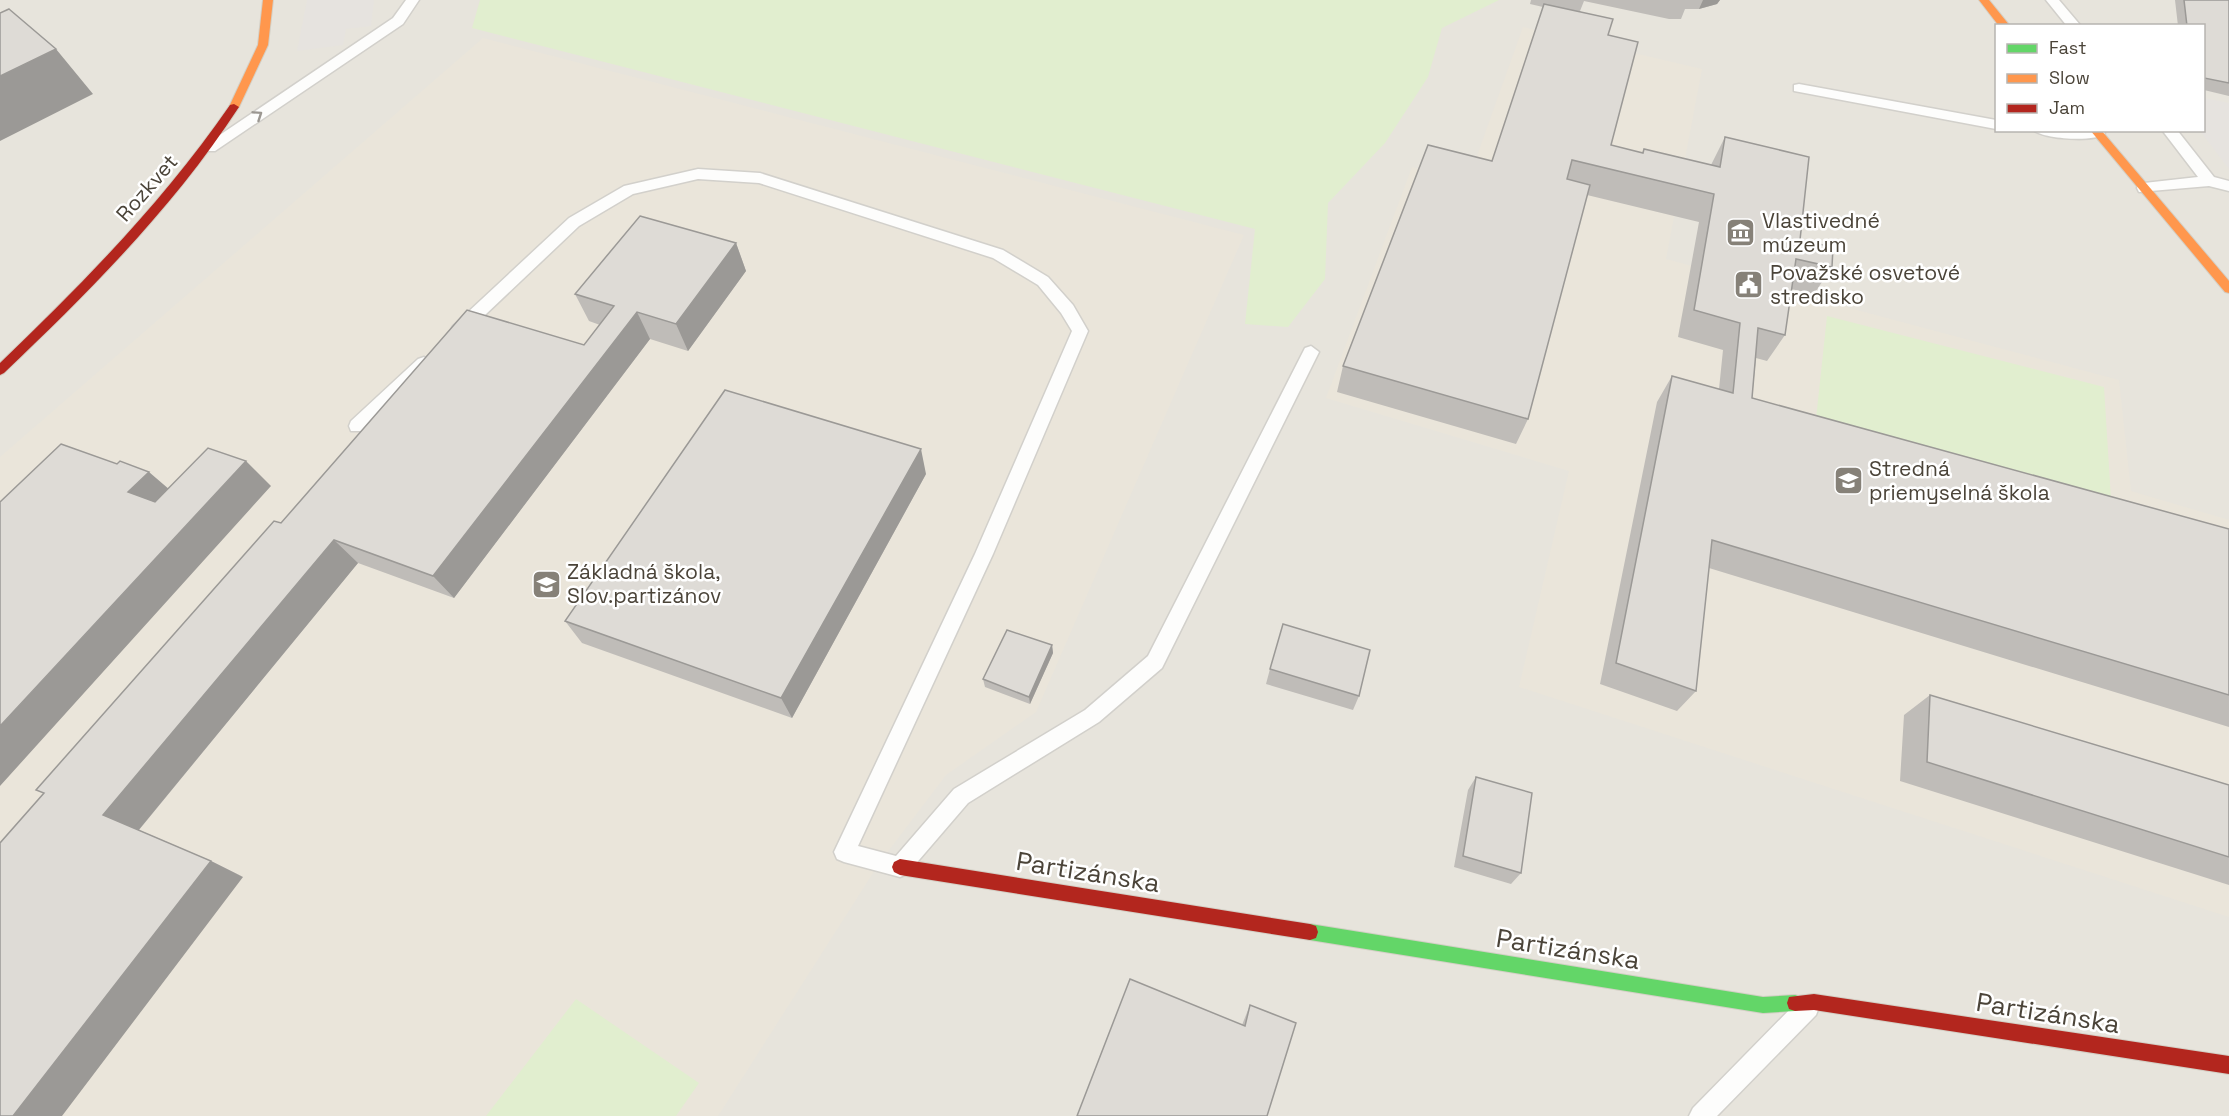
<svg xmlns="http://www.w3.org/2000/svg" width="2229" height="1116" font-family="'Space Grotesk',sans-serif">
<rect width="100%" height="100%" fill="#f4f2ee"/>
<path fill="#e7e4dc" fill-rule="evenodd" d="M 0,0 L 2229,0 L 2229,1116 L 0,1116 ZM 1996,26 L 2204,26 L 2204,130 L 1996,130 Z"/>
<path fill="#eae5da" d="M 1523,27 L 1702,69 L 1666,259 L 2119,380 L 2131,491 L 2229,520 L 2229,917 L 1519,687 L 1569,471 L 1326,398 L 1412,167 L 1468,181 Z
M 483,38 L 1244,235 L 1036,712 L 946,775 L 880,862 L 718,1116 L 0,1116 L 0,457 Z"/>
<path fill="#e1eecf" d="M 480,0 L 1499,0 L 1442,28 L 1428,77 L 1385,143 L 1328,203 L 1325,279 L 1288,327 L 1245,324 L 1255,229 L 472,28 Z
M 1827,316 L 2104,387 L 2111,499 L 1816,419 Z
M 576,999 L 699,1083 L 676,1116 L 486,1116 Z"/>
<path fill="#e6e3df" d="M 307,0 L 374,0 L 371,26 L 346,29 L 343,45 L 297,51 Z
M 2204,98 L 2229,103 L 2229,169 L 2200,131 L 2204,130 Z"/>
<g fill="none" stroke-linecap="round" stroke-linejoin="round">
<defs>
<path id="lane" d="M 406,0 L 419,0 L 403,24 L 215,151 L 205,151 L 205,145 L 393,18 Z
M 2046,0 L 2059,0 L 2081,26 L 2067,26 Z
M 1799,84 L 1996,120 L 1996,129 L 1794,91 L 1794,85 Z
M 2033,130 L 2103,130 L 2105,133 C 2096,143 2043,139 2033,130 Z
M 2162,130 L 2177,130 L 2214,177 L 2229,181 L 2229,191 L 2209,186 L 2139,192 L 2137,188 L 2139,184 L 2144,183 L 2198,177 Z
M 698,169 L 760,173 L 1003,250 L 1048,277 L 1073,305 L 1088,331 L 993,554 L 858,846 L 896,856 L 954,789 L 1085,710 L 1148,656 L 1305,348 L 1311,346 L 1319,352 L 1162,668 L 1099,722 L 968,803 L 907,874 L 900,877 L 844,862 L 837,859 L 834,852 L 975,554 L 1072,331 L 1061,313 L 1038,285 L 993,258 L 759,183 L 698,179 L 633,194 L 579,226 L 465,334 L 453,334 L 451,330 L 453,326 L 569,218 L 624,186 Z
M 424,357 L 432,363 L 430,367 L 363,431 L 351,431 L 349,426 L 351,421 L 418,359 Z
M 1808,996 L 1816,999 L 1819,1007 L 1816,1015 L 1717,1116 L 1689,1116 L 1693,1108 L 1800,999 Z"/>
<path id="fast" d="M 1310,924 L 1763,997 L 1795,995 L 1801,997 L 1803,1003 L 1801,1009 L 1795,1011 L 1763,1013 L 1310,940 L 1304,938 L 1302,932 L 1304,926 Z"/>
<path id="slow" d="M 263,0 L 273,0 L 268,45 L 239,107 L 234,110 L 230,109 L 229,107 L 258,45 Z
M 1979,0 L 1989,0 L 2010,26 L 1999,26 Z
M 2090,130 L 2101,130 L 2229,281 L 2229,293 L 2225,292 Z"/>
<path id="jam" d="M 234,104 L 239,107 C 174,207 90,291 4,373 L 0,375 L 0,363 C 84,282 164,201 230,105 Z
M 900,859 L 1310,924 L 1316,926 L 1318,932 L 1316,938 L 1310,940 L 900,875 L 894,872 L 892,867 L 894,862 Z
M 1814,994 L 2229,1056 L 2229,1074 L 1814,1010 L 1795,1011 L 1789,1009 L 1787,1003 L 1789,997 Z"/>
</defs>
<use href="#lane" stroke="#d2d0cb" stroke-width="3"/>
<use href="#fast" stroke="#d3cfc5" stroke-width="2"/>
<use href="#slow" stroke="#d3cfc5" stroke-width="2"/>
<use href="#jam" stroke="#d3cfc5" stroke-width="2"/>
<use href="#lane" fill="#fdfdfc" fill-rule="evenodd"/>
<use href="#fast" fill="#63d668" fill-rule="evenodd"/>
<use href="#slow" fill="#ff974d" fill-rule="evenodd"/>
<use href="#jam" fill="#b3261e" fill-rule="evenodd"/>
</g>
<path fill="#bfbcb8" d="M 1531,0 L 1720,0 L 1717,4 L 1699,9 L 1685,9 L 1681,19 L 1669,19 L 1584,1 L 1580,11 L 1608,35 L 1611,145 L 1642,153 L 1644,149 L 1711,165 L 1725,137 L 1800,240 L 1832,267 L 1814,294 L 1791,289 L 1785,335 L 1767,361 L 1756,358 L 1752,398 L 2229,529 L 2229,727 L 1709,568 L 1696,691 L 1677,711 L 1600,684 L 1657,402 L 1672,376 L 1719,389 L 1723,350 L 1678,337 L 1699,222 L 1587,195 L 1528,419 L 1516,444 L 1337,392 L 1343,366 L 1492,161 L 1543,7 L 1530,4 Z
M 2175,0 L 2229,0 L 2229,96 L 2204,90 L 2204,26 L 2178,26 Z
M 736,243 L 746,271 L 688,351 L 650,339 L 454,598 L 358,563 L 139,830 L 211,861 L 243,877 L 36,790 L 281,523 L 584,345 L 600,325 L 589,321 L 575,294 Z
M 926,474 L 792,718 L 582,643 L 565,621 Z
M 1052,645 L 1053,653 L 1030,704 L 985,687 L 983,679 Z
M 1270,669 L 1359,696 L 1353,710 L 1266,684 Z
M 1930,695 L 2229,785 L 2229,885 L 1900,781 L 1904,715 Z
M 1476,777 L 1521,873 L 1511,884 L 1454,867 L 1468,790 Z
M 1250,1005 L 1267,1116 L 1242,1025 Z"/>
<path fill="#9b9996" d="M 1703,0 L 1720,0 L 1717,4 L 1699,9 Z
M 56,49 L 93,94 L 0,141 L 0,76 Z
M 736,243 L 746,271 L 688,351 L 676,324 Z
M 637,312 L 650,339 L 454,598 L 433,576 Z
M 921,449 L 926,474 L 792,718 L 781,698 Z
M 246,461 L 271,486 L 0,786 L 0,726 Z
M 149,472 L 177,496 L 157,517 L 128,492 Z
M 334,540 L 358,563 L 137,832 L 103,815 Z
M 1052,645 L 1053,653 L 1030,704 L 1029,697 Z
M 211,861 L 243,877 L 62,1116 L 13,1116 Z"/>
<path fill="#dedbd6" stroke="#9b9996" stroke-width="1.5" d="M 2184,0 L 2229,0 L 2229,83 L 2204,78 L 2204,26 L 2187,26 Z
M 1544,4 L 1613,19 L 1608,35 L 1638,42 L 1611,145 L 1643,153 L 1644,149 L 1720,167 L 1725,137 L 1809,157 L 1800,240 L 1833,247 L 1832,267 L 1796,259 L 1785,335 L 1758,328 L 1752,398 L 2229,529 L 2229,695 L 1712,540 L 1696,691 L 1616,663 L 1672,376 L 1733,393 L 1740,323 L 1694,310 L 1714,194 L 1572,160 L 1567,179 L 1590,185 L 1528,419 L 1343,366 L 1428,145 L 1492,161 Z
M 9,9 L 56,49 L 0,76 L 0,13 Z
M 640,216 L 736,243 L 676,324 L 637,312 L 433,576 L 334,540 L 103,815 L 211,861 L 13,1116 L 0,1116 L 0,843 L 44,793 L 36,790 L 274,521 L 281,523 L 467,310 L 584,345 L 614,306 L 575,294 Z
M 725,390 L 921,449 L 781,698 L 565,621 Z
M 61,444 L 117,464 L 120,461 L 149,472 L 128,492 L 155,502 L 208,448 L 246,461 L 0,726 L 0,502 Z
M 1283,624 L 1370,650 L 1359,696 L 1270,669 Z
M 1007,630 L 1052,645 L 1029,697 L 983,679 Z
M 1930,695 L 2229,785 L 2229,857 L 1927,762 Z
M 1476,777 L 1532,793 L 1521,873 L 1463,856 Z
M 1130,979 L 1245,1026 L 1250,1005 L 1296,1023 L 1267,1116 L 1077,1116 Z"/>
<defs><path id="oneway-chevron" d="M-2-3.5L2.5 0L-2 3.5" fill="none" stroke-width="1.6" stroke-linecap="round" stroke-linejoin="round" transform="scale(1.5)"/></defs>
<use stroke="#9b9791" href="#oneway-chevron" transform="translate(258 115) rotate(-34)"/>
<defs>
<symbol id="museum-square" viewBox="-11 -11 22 22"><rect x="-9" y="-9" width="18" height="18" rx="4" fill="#868178" stroke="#fff"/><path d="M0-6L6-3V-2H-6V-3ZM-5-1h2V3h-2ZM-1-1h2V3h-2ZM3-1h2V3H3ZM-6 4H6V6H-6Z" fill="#fff"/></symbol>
<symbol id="civic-square" viewBox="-11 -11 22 22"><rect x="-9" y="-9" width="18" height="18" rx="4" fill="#868178" stroke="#fff"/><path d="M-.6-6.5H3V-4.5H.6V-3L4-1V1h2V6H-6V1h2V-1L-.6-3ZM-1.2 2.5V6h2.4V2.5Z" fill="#fff"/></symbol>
<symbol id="school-square" viewBox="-11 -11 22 22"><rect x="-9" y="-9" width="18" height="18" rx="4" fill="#868178" stroke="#fff"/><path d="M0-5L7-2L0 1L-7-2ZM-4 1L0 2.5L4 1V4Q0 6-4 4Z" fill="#fff"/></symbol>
</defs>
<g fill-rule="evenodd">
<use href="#museum-square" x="1724" y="216" width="33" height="33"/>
<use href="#civic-square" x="1732" y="268" width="33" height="33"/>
<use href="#school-square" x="1832" y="464" width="33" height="33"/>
<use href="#school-square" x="530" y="568" width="33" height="33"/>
</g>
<g text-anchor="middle" stroke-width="5" stroke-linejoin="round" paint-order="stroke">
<g font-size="21" fill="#4b4439" stroke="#fff">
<text transform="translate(147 188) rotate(-49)" y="7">Rozkvet</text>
</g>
<g font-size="21" fill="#4b4439" stroke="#fff" text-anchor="start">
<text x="1762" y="228">Vlastivedné<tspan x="1762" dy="24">múzeum</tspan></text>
<text x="1770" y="280">Považské osvetové<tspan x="1770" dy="24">stredisko</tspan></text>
<text x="1869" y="476">Stredná<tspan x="1869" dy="24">priemyselná škola</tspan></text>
<text x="567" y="579">Základná škola,<tspan x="567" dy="24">Slov.partizánov</tspan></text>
</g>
<g font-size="26" fill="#4b4439" stroke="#fff">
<text transform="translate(1088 872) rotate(9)" y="9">Partizánska</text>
<text transform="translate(1568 949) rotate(9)" y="9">Partizánska</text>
<text transform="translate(2048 1013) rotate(9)" y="9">Partizánska</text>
</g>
</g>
<rect x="1995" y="24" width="210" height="108" fill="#ffffff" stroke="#b7b4b0" stroke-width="1.5"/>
<rect x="2007" y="44" width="30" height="9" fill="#63d668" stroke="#b7b4b0" stroke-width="1.5"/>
<text x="2049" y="54" font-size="18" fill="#4b4439">Fast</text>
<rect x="2007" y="74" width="30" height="9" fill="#ff974d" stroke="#b7b4b0" stroke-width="1.5"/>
<text x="2049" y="84" font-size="18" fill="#4b4439">Slow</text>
<rect x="2007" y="104" width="30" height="9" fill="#b3261e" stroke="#b7b4b0" stroke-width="1.5"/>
<text x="2049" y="114" font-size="18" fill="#4b4439">Jam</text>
</svg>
